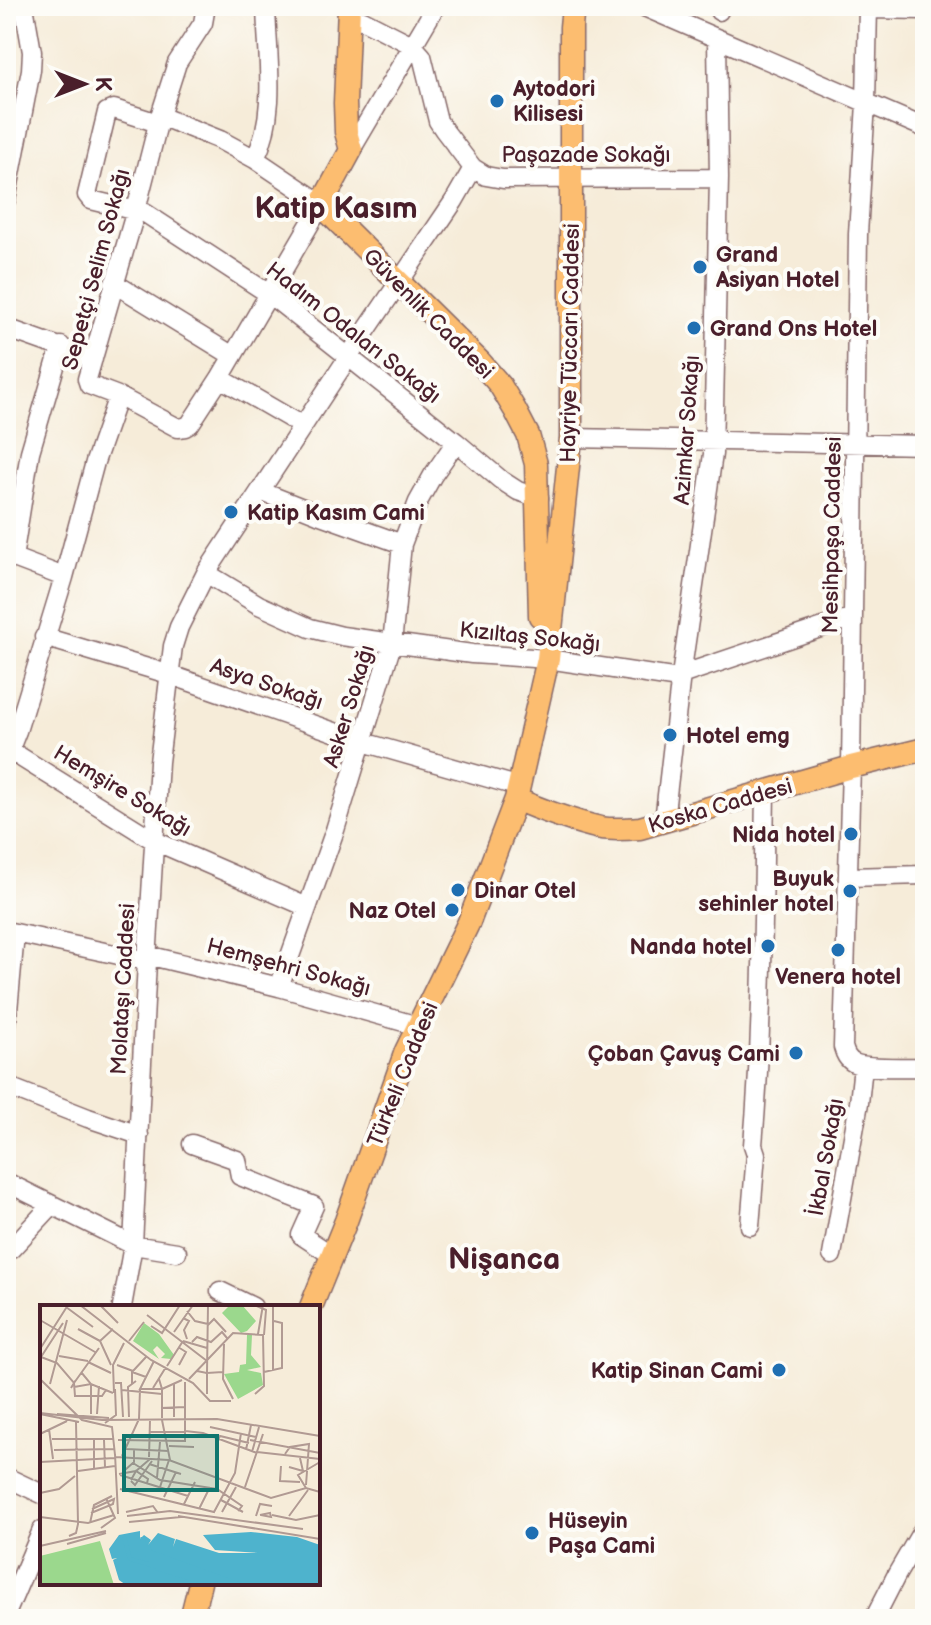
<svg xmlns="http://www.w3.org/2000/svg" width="931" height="1625" font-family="'Balsamiq Sans',sans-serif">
<rect width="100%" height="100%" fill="#fdfcf7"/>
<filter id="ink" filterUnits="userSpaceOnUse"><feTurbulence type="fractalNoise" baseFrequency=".0125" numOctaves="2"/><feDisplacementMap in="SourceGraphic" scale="16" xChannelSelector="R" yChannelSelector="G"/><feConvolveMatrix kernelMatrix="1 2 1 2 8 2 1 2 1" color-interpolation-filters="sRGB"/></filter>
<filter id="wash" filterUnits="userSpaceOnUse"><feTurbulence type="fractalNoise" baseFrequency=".006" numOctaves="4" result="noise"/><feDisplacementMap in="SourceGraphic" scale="32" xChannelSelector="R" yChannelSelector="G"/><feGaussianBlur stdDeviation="1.8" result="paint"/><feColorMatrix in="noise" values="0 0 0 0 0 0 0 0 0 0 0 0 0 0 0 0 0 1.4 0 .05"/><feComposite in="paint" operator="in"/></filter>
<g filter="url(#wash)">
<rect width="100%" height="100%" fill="#f6ecd9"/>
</g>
<g filter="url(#ink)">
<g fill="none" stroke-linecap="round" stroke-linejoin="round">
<defs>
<path id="minor" d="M 642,6 L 925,128
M 868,6 L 866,103 L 858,234 L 851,767 L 843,1047 C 845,1054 847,1059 854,1063 C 867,1069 908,1067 925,1067
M 868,9 L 925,10
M 719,11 L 719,6
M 348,19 L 363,20 L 412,45 L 422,56 L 438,121 L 444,130 L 473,168 L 486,176 L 503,179 L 719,178
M 158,123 L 114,109 L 107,112 L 87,195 L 91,200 L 145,213 L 269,294 L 456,442 L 501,480 L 518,491 L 539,498
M 351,150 L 436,6
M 255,159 C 278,113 267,56 266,6
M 6,200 L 31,70 L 32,52 L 24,6
M 114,283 L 233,356
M 6,328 L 93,359
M 220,378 L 303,426
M 118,396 L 178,428 L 185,427 L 190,424 L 220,378 L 321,205 L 313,198 L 255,159 L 220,140 L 160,116
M 571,438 L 925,445
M 260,491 L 318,514 L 402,544
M 6,555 L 64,577
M 13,558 L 30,452 L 61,346
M 206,573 L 259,605 L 310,628 L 342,636 L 472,654 L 548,659 L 672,678 L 853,617
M 44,637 L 168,674 L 363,742 L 520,787
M 6,748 L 155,841 L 307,907
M 6,759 L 17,731 L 64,577 L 95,462 L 118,396 L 89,385 L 87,379 L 136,210 L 160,116 L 177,63 L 203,23 L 206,6
M 664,821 L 680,683 L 713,454 L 719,178 L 717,39
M 848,877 L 925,875
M 6,931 L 147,961
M 147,955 L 279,987 L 418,1026
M 279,987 L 335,830 L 392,644 L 402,544 L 418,502 L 433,475 L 456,442
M 6,1032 L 15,934
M 6,1086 L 88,1118 L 139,1135
M 192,1144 L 237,1160 L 240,1176 L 314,1206 L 301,1235 L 333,1256
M 6,1182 L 133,1245 L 177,1252
M 750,1226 L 756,1154 L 753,1145 C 763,1027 763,910 765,792
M 11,1249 L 52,1205
M 832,1255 L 859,1103 L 863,1066
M 220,1291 L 253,1307
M 122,1307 L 133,1245 L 147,961 L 159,762 L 173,646 L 179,627 L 206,573 L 349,356 L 454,201 L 473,168
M 6,1477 L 42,1494
M 6,1614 L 42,1530
M 874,1619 L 897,1574 L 925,1526"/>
<path id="major" d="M 349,6 L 345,103 L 346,132 L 351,150 L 321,205 L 480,362 L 500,385 L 515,410 L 528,435 L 536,464 L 540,616
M 516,799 C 538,809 577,823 601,828 C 614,830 627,829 640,828 L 851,767 L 925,749
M 311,1307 L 346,1221 L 406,1051 L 469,922 L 516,799 L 548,659 L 571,438 L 571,27 L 573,6
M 191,1619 L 200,1583"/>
</defs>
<use href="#minor" stroke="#866768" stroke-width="21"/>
<use href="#major" stroke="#866768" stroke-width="25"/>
<use href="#minor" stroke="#fff" stroke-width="18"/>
<use href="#major" stroke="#fcbd6f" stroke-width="22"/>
</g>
</g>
<g fill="#1f6fb2" stroke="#fdfcf7" stroke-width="3">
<circle cx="497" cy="101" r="8"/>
<circle cx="700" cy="267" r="8"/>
<circle cx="694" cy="328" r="8"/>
<circle cx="231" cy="512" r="8"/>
<circle cx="670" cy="735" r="8"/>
<circle cx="851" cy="834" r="8"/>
<circle cx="458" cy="890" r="8"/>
<circle cx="850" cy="891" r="8"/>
<circle cx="452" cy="910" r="8"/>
<circle cx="768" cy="946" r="8"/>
<circle cx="838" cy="950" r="8"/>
<circle cx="796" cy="1053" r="8"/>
<circle cx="779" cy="1370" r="8"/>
<circle cx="532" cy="1533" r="8"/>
</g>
<g text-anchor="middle" stroke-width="8" stroke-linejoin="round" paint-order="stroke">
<g font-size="22" font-weight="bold" fill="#4a1f2b" stroke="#fdfcf7" text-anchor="start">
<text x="513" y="96">Aytodori<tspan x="513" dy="25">Kilisesi</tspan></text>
<text x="716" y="262">Grand<tspan x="716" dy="25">Asiyan Hotel</tspan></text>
<text x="710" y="336">Grand Ons Hotel</text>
<text x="247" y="520">Katip Kasım Cami</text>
<text x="686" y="743">Hotel emg</text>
<text x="835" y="842" text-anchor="end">Nida hotel</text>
<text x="834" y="886" text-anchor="end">Buyuk<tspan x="834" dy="25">sehinler hotel</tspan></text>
<text x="474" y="898">Dinar Otel</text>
<text x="436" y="918" text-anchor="end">Naz Otel</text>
<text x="752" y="954" text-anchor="end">Nanda hotel</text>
<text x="838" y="984" text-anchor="middle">Venera hotel</text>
<text x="780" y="1061" text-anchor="end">Çoban Çavuş Cami</text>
<text x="763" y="1378" text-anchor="end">Katip Sinan Cami</text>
<text x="548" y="1528">Hüseyin<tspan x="548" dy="25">Paşa Cami</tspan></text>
</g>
<g font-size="22" fill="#4a1f2b" stroke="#fdfcf7">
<text x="586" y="162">Paşazade Sokağı</text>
<text transform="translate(95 269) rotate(-75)" y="8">Sepetçi Selim Sokağı</text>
<text transform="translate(429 313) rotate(45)" y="8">Güvenlik Caddesi</text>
<text transform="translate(354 332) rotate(38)" y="8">Hadım Odaları Sokağı</text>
<text transform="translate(569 343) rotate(-89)" y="8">Hayriye Tüccarı Caddesi</text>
<text transform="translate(686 430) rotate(-86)" y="8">Azimkar Sokağı</text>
<text transform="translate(831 535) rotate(-89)" y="8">Mesihpaşa Caddesi</text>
<text transform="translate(530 636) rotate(6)" y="8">Kızıltaş Sokağı</text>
<text transform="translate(267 683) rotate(19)" y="8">Asya Sokağı</text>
<text transform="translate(348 706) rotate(-73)" y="8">Asker Sokağı</text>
<text transform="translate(123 790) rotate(31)" y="8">Hemşire Sokağı</text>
<text transform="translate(720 805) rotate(-16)" y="8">Koska Caddesi</text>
<text transform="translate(289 966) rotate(15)" y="8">Hemşehri Sokağı</text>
<text transform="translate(122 989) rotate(-87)" y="8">Molataşı Caddesi</text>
<text transform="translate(402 1074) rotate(-68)" y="8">Türkeli Caddesi</text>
<text transform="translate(825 1157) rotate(-80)" y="8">İkbal Sokağı</text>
</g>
<g font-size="30" font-weight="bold" fill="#4a1f2b" stroke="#fdfcf7">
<text x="336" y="218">Katip Kasım</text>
<text x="504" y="1269">Nişanca</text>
</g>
</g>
<g transform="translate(40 1305)">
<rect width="280" height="280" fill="#f6ecd9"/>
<path d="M 190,0 L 202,0 L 216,16 L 207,26 L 201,28 L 182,8 ZM 104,18 L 119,29 L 134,50 L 131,54 L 121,53 L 125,49 L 117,41 L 113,45 L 119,54 L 93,36 ZM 207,30 L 212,30 L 211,50 L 221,62 L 207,65 L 221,68 L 223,80 L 198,94 L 184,69 L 199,67 L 200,60 L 206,59 ZM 60,236 L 74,280 L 0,280 L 0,251 Z" fill="#9bd88d"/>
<path d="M 100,226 L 100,234 L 104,230 L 111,235 L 108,240 L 118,228 L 135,234 L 133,242 L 136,234 L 179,248 L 218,248 L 175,245 L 163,230 L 211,227 L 257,232 L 280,240 L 280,280 L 86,280 L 79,275 L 73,255 L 77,253 L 72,254 L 69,244 L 79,230 Z" fill="#4eb3cd"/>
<path fill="none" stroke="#4eb3cd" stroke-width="4" d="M 84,232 L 90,254 L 179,280M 102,232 L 107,250 L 197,280M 103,233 L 103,253 L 172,274M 108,240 L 110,247 L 201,280M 113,254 L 194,279M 109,257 L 187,280M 116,263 L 172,280"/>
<path fill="none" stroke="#b19a93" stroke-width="2" d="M 40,0 L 111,55 L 153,78 L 170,96 L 191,96M 60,0 L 78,18M 168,0 L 167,68 L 183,67M 214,0 L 226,5 L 224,30M 26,2 L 53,22M 147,6 L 155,16 L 168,19M 107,10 L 167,56M 143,13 L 149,16 L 144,25 L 147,34M 0,15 L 55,47M 168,20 L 174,14 L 186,27M 111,21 L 122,28 L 140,0M 38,24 L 60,36M 134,27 L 153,0M 218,29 L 223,0M 89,36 L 104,17M 143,36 L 167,43M 152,37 L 157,32 L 171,37 L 182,27 L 187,33M 184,39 L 183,74 L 193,94M 138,42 L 146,47 L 139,60M 0,44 L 28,0M 19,51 L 48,56M 1,52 L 17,58 L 34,78 L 59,43M 1,52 L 23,18M 114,56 L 100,84 L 122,84M 48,57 L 71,68M 71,60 L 60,36 L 73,24M 77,60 L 93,66 L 106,52M 127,61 L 143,36M 233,65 L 233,0M 157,66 L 167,68 L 167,89M 41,67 L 51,79 L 51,109M 224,67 L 242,63 L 242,18 L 234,16M 0,74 L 42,115 L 72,122 L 75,150M 119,74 L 122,84 L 142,75M 149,74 L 193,28 L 223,30 L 224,81 L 215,89M 75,78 L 81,78 L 83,112M 10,79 L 27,15M 92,79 L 92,67 L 106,72M 134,79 L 134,112M 34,82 L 51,79 L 73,88M 31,83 L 34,78 L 35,91 L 62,91 L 66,85M 113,83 L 126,62M 82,85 L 122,89M 74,88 L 73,60 L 84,38M 121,103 L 145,102M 0,108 L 62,115 L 177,114 L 280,131M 0,109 L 39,117M 17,109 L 69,113M 57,109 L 59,81M 89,112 L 88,82 L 96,76M 122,113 L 122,84M 122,115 L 130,155M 65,118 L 76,110 L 75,84M 170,122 L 216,132M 9,124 L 13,154M 145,126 L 163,128 L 217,148M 110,127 L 145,127M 0,129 L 27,116M 12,134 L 74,134M 54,135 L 54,163M 64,135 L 65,162M 78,135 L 145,136 L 145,77M 178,135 L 180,131 L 209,138M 210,135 L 280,148M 129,141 L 154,142M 86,144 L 129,146M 14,145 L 75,144M 206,145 L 211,120M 212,147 L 219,122M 217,147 L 280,154M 75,149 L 78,209M 245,149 L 250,142 L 269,139 L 266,180M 82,151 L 99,114 L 100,84M 75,152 L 129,155 L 231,193 L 266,183 L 280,187M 109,152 L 110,115M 0,157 L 75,153M 93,158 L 120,175 L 177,184 L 202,201 L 198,206M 109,159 L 141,169M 241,161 L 240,176 L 260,177M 249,162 L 263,166 L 260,153M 85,165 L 94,157 L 94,144M 38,166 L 75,161M 79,169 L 96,166 L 110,154M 80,170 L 148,191M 117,173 L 120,137M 91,175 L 96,166 L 108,174 L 107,178M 91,176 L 95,180 L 112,156M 120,182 L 129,155M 205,182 L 223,129M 266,183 L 258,170 L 280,157M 80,184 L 174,207 L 195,168 L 201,128M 0,188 L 19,184 L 35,171M 124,192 L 136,167M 181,195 L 203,207M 144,199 L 155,177M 159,204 L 170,182M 86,207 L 113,201 L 118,208M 182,207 L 196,182M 51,208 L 73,199 L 74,194 L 52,204M 220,210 L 230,208 L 231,212 L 221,210M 232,210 L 256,215 L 280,210M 87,211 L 130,206 L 263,224M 138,211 L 280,234M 216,211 L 220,199 L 232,201M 249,211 L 268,185M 0,212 L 48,218 L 74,210M 89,217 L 141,212M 50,218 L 54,200 L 72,191M 61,223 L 75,213 L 66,193M 29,231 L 36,228 L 38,219 L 36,117M 27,239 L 66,228M 0,241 L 66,226"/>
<path fill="#0f766e" fill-opacity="0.15" stroke="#0f766e" stroke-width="4" d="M 84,131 L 177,131 L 177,185 L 84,185 Z"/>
<rect width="280" height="280" fill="none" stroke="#4a1f2b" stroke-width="4"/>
</g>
<rect width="931" height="1625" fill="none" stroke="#fdfcf7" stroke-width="32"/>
<g transform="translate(84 84) rotate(90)" stroke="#fdfcf7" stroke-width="6" paint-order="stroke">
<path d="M0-6L14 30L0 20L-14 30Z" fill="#4a1f2b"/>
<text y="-12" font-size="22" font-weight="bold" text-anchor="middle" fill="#4a1f2b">K</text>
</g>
</svg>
